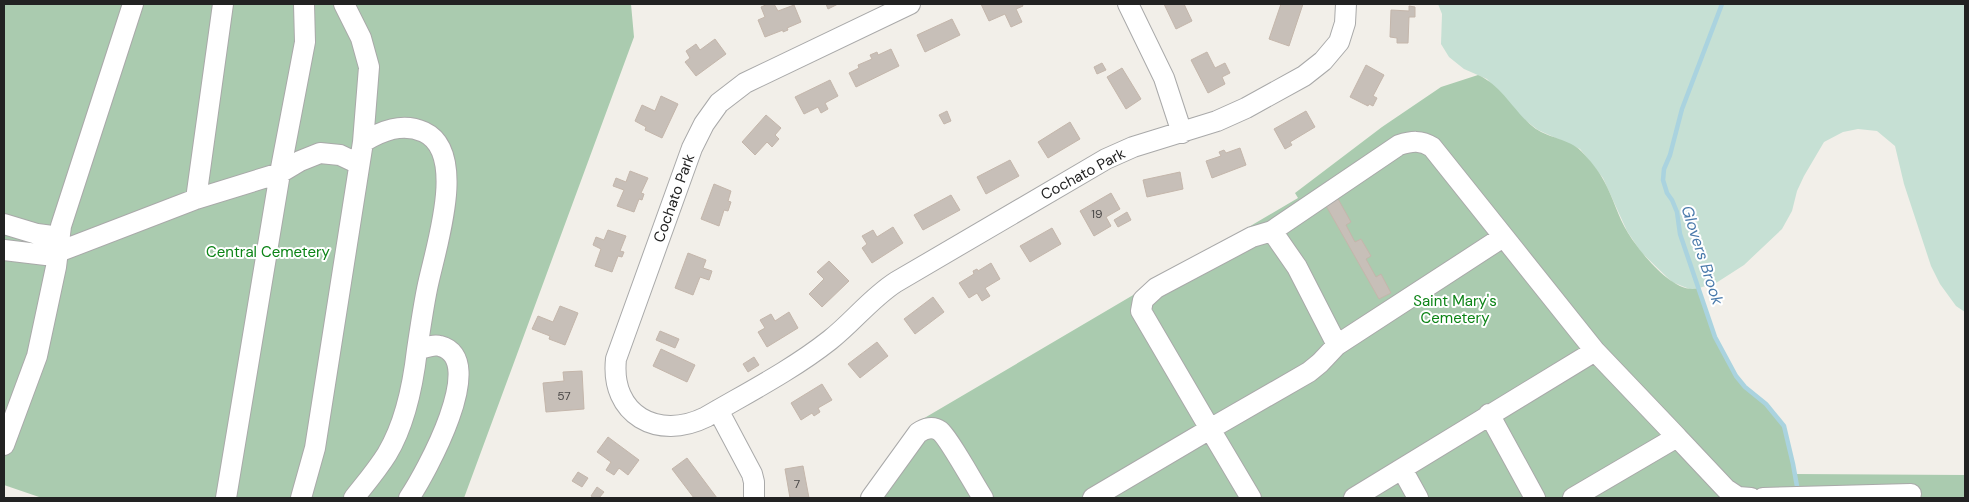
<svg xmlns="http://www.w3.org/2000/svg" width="1969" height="502" font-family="'DM Sans',sans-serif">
<rect width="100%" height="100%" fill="#f2efe9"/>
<path fill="#c6e0d4" d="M 1438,4 L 1965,4 L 1965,312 L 1956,306 L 1940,284 L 1931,266 L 1904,184 L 1895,146 L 1877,131 L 1858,129 L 1843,132 L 1824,142 L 1804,176 L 1797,191 L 1792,211 L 1782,229 L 1744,265 L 1716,283 L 1692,290 L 1672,282 L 1641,252 L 1627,231 L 1603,178 L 1580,149 L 1538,130 L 1521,117 L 1487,79 L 1464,69 L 1449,57 L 1441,44 L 1442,14 Z"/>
<path fill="#aacbaf" d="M 4,4 L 631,4 L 634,37 L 464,498 L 42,498 L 4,485 Z
M 1478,75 C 1503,86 1515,114 1536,129 C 1549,138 1569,139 1581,151 C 1589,159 1599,171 1604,181 C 1613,197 1618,217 1628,233 C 1640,252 1674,296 1699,288 L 1715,337 L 1726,361 L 1745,387 L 1766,404 L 1784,426 L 1795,474 L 1965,475 L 1965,498 L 864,498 L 921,420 L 1298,198 L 1295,193 L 1382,127 L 1441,87 Z"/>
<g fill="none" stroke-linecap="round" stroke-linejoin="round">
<path stroke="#aad3df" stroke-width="4.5" d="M 1722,4 L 1682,109 L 1670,155 L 1664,169 L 1663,180 L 1667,193 L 1672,200 L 1677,212 L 1680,234 L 1715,337 L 1736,376 L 1745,387 L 1766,404 L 1784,426 L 1793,464 L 1798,492"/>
</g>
<path fill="#c7bfb8" stroke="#c4b6ab" d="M 768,4 L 774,4 L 778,11 L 794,5 L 801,22 L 787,28 L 788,30 L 783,32 L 783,30 L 765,37 L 758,20 L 765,17 L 761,7 Z
M 826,4 L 838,4 L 828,9 Z
M 981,4 L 1022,4 L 1023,6 L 1016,9 L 1022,22 L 1011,27 L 1005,14 L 989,21 Z
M 1164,4 L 1184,4 L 1192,21 L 1176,29 Z
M 1281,4 L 1303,4 L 1289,46 L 1269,39 Z
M 1409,6 L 1415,7 L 1415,17 L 1409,17 L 1408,43 L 1397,43 L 1397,38 L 1390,37 L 1391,10 L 1409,11 Z
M 952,19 L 960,35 L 925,52 L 917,35 Z
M 715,39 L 726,54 L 696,76 L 685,62 L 690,58 L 686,51 L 696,44 L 700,50 Z
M 891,49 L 899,66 L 856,87 L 849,73 L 859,68 L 858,65 L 872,59 L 870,55 L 877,52 L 878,55 Z
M 1207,52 L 1215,68 L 1225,63 L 1230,73 L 1222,77 L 1225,84 L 1208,93 L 1191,60 Z
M 1102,63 L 1106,70 L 1097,74 L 1094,67 Z
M 1366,65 L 1384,75 L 1373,96 L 1377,98 L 1373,106 L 1369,104 L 1368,106 L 1350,97 Z
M 1122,68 L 1141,99 L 1126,109 L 1107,77 Z
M 830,80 L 838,96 L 825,103 L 828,109 L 821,113 L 818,107 L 804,114 L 795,97 Z
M 661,96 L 678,104 L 662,138 L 645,130 L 646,127 L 635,121 L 642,105 L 655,111 Z
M 947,111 L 951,121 L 944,124 L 939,115 Z
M 1306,111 L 1315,127 L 1290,142 L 1292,145 L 1285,149 L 1274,129 Z
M 766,115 L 781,128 L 775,135 L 779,139 L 772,147 L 767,142 L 755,155 L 742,142 Z
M 1070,122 L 1080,139 L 1048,158 L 1038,142 Z
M 1240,148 L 1246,165 L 1212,178 L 1206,161 L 1221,156 L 1219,152 L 1224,150 L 1226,153 Z
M 1010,160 L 1019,176 L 986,194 L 977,177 Z
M 630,171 L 648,178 L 641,193 L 644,194 L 642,200 L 639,199 L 634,212 L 617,206 L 624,190 L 613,186 L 616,178 L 626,182 Z
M 1180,172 L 1183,189 L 1147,197 L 1143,180 Z
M 714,184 L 731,191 L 728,201 L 731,202 L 728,211 L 724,210 L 719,226 L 701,219 Z
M 1111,193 L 1120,209 L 1106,217 L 1111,226 L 1094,236 L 1080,211 Z
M 951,195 L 960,210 L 923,230 L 914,215 Z
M 1337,197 L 1351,222 L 1346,225 L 1355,242 L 1361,239 L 1371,256 L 1366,259 L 1376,277 L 1381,274 L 1391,293 L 1379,299 L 1325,204 Z
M 1127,212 L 1131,220 L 1118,227 L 1114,220 Z
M 893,227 L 903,243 L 872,263 L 862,248 L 867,244 L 862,236 L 873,230 L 877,237 Z
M 1052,228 L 1061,244 L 1030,262 L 1020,246 Z
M 608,230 L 626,236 L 620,251 L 624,252 L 622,257 L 618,256 L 612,272 L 595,266 L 601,249 L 593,245 L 596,237 L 604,240 Z
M 688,253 L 706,260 L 703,268 L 712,271 L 709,280 L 700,277 L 693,295 L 675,288 Z
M 829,261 L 849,281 L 822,307 L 809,294 L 824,279 L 817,272 Z
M 991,263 L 1000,279 L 985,288 L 990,296 L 982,301 L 977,293 L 969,298 L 959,283 L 974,274 L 973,271 L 977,269 L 978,271 Z
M 933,297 L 944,312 L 915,334 L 904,319 Z
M 560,306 L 578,313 L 565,345 L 549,339 L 550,336 L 532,329 L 538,316 L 553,322 Z
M 789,312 L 798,328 L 767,347 L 758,332 L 765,328 L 760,320 L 771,314 L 775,321 Z
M 660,331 L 679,339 L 675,348 L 656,340 Z
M 877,342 L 888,356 L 860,378 L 848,364 Z
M 661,349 L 695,365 L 687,382 L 653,366 Z
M 754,357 L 759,365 L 748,372 L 743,364 Z
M 582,371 L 584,409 L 546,412 L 543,383 L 564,381 L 563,372 Z
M 822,384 L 832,400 L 818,408 L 820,412 L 814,416 L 812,413 L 801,420 L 791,403 Z
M 608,437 L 639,460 L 628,475 L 619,468 L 614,475 L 606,470 L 611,462 L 597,452 Z
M 687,458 L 717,498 L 694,498 L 672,469 Z
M 803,466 L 809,498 L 790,498 L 785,469 Z
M 578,472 L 588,478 L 582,487 L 572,481 Z
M 597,487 L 604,492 L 599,498 L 594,498 L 591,496 Z"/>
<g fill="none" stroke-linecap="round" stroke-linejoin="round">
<defs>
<path id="minor" d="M 223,4 L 196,199 L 280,173 L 300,161 L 320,153 L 340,155 L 359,164
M 910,4 L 745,83 L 719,103 L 704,124 L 692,148 L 616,359 C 610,415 658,441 706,417 C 747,393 792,370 830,340 C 853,322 871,298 896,282 L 1106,159 L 1133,147 L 1217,121 L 1246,108 L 1304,76 L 1323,61 L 1339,42 L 1345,23 L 1346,4
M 1128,4 L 1164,78 L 1182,133
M 363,142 C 382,131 402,122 424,132 C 469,153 434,252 427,289 C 423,309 420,330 417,350 C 424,348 433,344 440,346 C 490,358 425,474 409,498
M 4,224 L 37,234 L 60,237
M 1272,231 L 1297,267 L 1337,345 L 1320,363 L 1309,372 L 1210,429 L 1141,311 L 1143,300 L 1156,288 L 1252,237 L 1272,231 L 1399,145 C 1412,141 1421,140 1432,147 L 1595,351 L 1354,498
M 4,250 L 46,255 L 58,252 L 196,199
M 1337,345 L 1503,237
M 718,410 L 752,474 L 754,482 L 754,498
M 1489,414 L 1535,498
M 1677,437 L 1726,489 L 1738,497 L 1751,498
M 4,445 L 37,356 L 56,267 L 61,226 L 133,4
M 1402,469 L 1418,498
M 226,498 L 280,173 L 305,42 L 304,4
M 301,498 L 315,448 L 363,142 L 369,67 L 361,38 L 344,4
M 354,498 C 365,484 377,470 387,454 C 405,424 413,385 417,350
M 871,498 L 918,433 C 925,428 933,426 940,431 C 949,438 975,486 983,498
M 1093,498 L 1210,429 L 1251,498
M 1573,498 L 1677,437 L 1595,351
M 1763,498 L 1911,494"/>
</defs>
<use href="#minor" stroke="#a9a9a9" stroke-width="22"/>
<use href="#minor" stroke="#fff" stroke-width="20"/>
</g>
<g text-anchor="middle" stroke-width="4" stroke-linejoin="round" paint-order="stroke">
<g font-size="12" fill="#4b4948">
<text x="1097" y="218">19</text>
<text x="564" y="400">57</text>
<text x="797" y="488">7</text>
</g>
<g font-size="15" fill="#222" stroke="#fff">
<text transform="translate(1083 174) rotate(-28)" y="5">Cochato Park</text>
<text transform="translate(674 198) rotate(-70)" y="5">Cochato Park</text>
</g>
<g font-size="15" fill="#0c8416" stroke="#fff">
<text x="268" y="257">Central Cemetery</text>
<text x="1455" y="306">Saint Mary's<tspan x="1455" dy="17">Cemetery</tspan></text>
</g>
<g font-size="16" font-style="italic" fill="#4a7aab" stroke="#fff">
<text transform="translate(1703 255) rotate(72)" y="6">Glovers Brook</text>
</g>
</g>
<rect width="1969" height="502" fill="none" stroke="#222222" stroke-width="10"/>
</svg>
